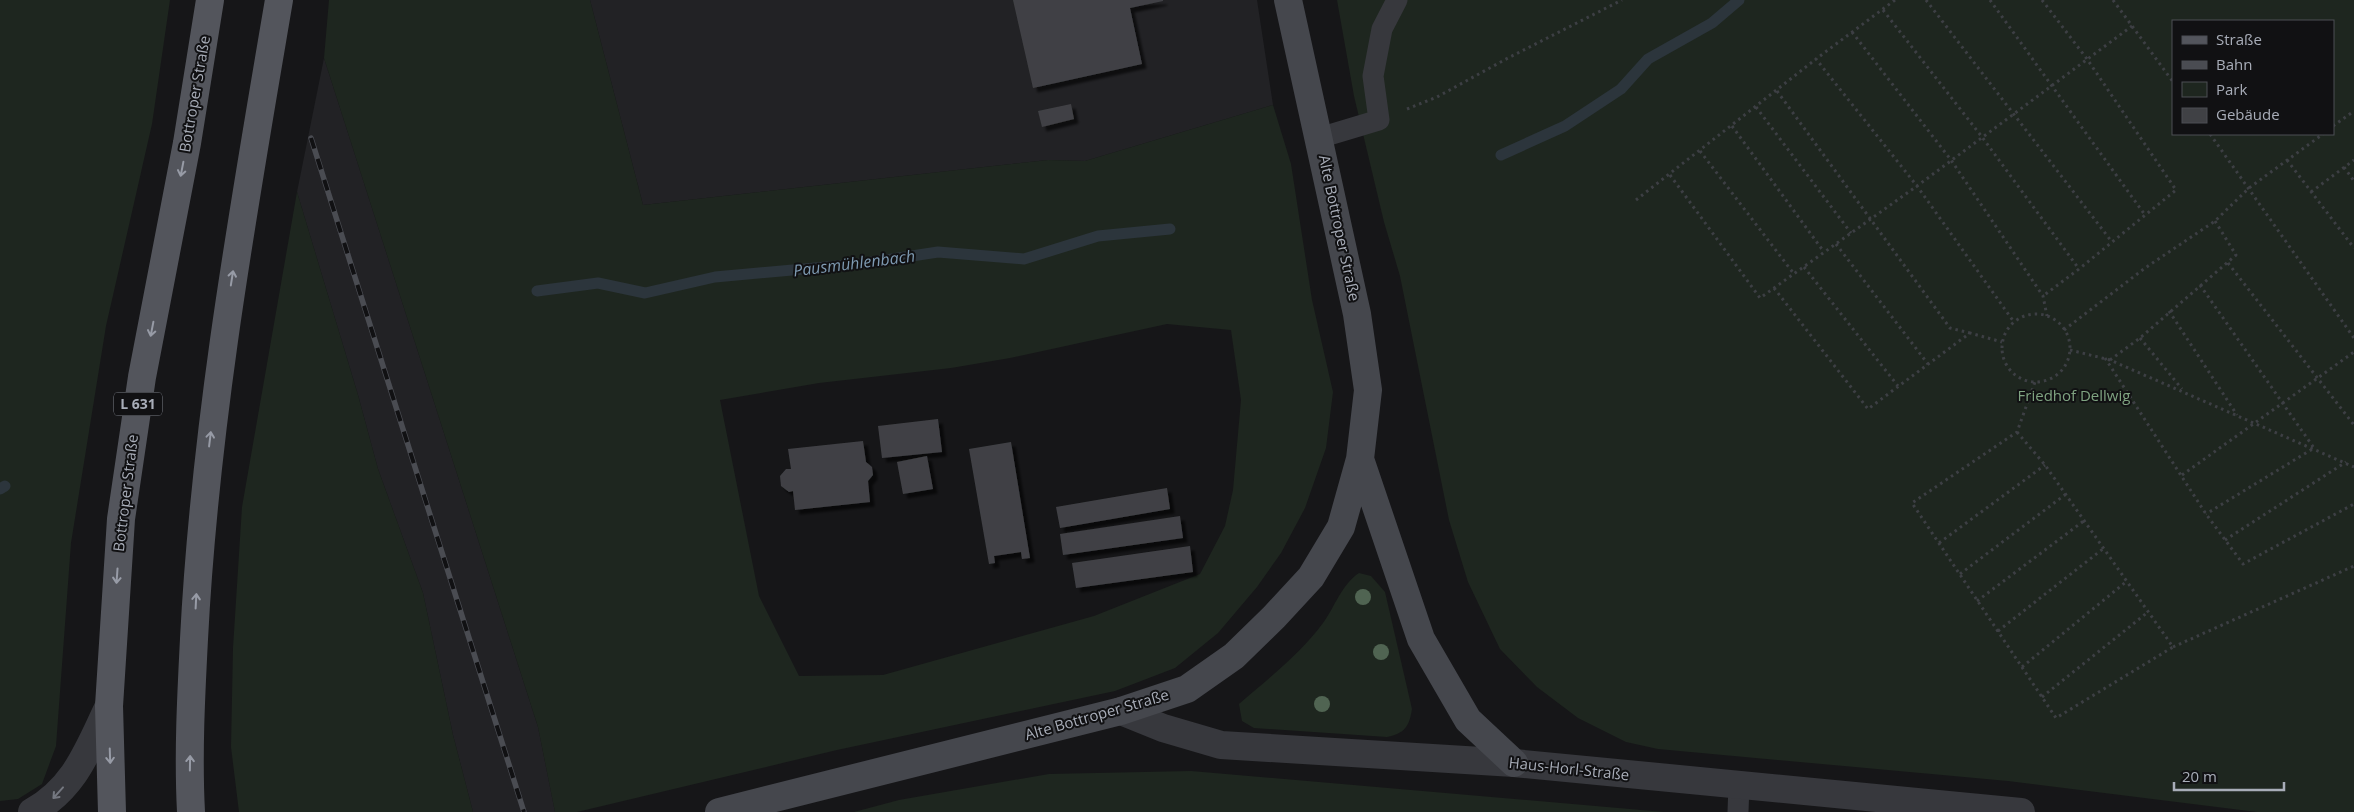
<svg xmlns="http://www.w3.org/2000/svg" width="2354" height="812" font-family="'Open Sans',sans-serif">
<defs>
<filter id="shadow"><feDropShadow dx="4.5" dy="4.5" stdDeviation="1" flood-color="#0009"/></filter>
</defs>
<rect width="100%" height="100%" fill="#161618"/>
<path fill="#222225" d="M 590,0 L 1257,0 L 1273,105 L 1085,161 L 1048,160 L 643,205 Z
M 324,58 L 538,727 L 555,812 L 473,812 L 453,735 L 423,593 L 378,469 L 358,395 L 297,192 Z"/>
<path fill="#1e261f" fill-rule="evenodd" d="M 0,0 L 170,0 L 152,124 L 106,326 L 71,543 L 56,746 L 42,784 L 18,799 L 0,801 Z
M 329,0 L 590,0 L 643,205 L 1048,160 L 1085,161 L 1273,105 L 1291,164 L 1312,300 L 1333,392 L 1326,448 L 1305,508 L 1281,553 L 1257,587 L 1218,633 L 1175,668 L 1115,691 L 837,750 L 577,812 L 555,812 L 538,727 L 324,58 ZM 1167,324 L 1231,330 L 1241,400 L 1233,490 L 1225,526 L 1200,574 L 1094,616 L 883,675 L 799,676 L 759,596 L 720,400 L 819,383 L 951,368 L 1010,358 Z
M 1337,0 L 2354,0 L 2354,812 L 2257,812 L 2008,781 L 1658,749 L 1626,742 L 1578,718 L 1537,687 L 1500,649 L 1468,582 L 1449,520 L 1400,276 L 1384,222 L 1354,96 ZM 2173,21 L 2333,21 L 2333,134 L 2173,134 Z
M 297,192 L 358,395 L 378,469 L 423,593 L 453,735 L 473,812 L 239,812 L 231,747 L 233,648 L 242,507 Z
M 1359,573 L 1371,576 L 1385,592 L 1412,709 C 1409,727 1405,733 1387,737 L 1254,728 L 1242,721 L 1239,704 C 1266,681 1302,652 1323,623 C 1335,607 1341,585 1359,573 Z
M 1191,771 L 1664,812 L 854,812 L 899,800 L 1049,774 Z"/>
<g fill="none" stroke-linecap="round" stroke-linejoin="round">
<path stroke="#2c353c" stroke-width="11" d="M 1501,155 L 1565,126 L 1621,89 L 1648,59 L 1712,23 L 1739,0
M 537,291 L 598,283 L 645,293 L 715,277 L 859,264 L 938,252 L 1024,259 L 1098,236 L 1170,229
M 0,489 L 5,486"/>
</g>
<path fill="#404145" filter="url(#shadow)" d="M 1013,0 L 1163,0 L 1163,1 L 1130,8 L 1142,64 L 1033,88 Z
M 1071,104 L 1074,119 L 1042,127 L 1038,111 Z
M 938,419 L 942,452 L 882,458 L 878,426 Z
M 863,441 L 866,462 L 872,467 L 873,475 L 868,481 L 870,502 L 795,510 L 793,491 L 789,492 L 781,486 L 780,476 L 786,469 L 791,469 L 788,449 Z
M 1011,442 L 1030,558 L 1022,559 L 1021,552 L 994,556 L 995,563 L 989,564 L 969,449 Z
M 927,456 L 933,489 L 903,494 L 897,462 Z
M 1167,488 L 1170,509 L 1060,528 L 1056,507 Z
M 1180,516 L 1183,538 L 1063,555 L 1060,534 Z
M 1190,546 L 1193,572 L 1076,588 L 1072,563 Z"/>
<g fill="none" stroke-linecap="round" stroke-linejoin="round">
<path stroke="#3d3f44" stroke-width="3" stroke-dasharray="2.5 4" stroke-linecap="butt" d="M 1895,0 L 1816,59 L 1917,186 L 2014,322
M 1926,0 L 2112,242
M 1990,0 L 2145,215
M 2042,0 L 2087,59 L 2176,190 L 2079,269
M 2113,0 L 2173,82
M 1883,10 L 1982,137 L 2079,269 L 2043,296
M 1852,32 L 1951,160 L 2043,296 L 2047,316
M 1777,91 L 1950,328 L 1970,333
M 1756,107 L 1851,233
M 1407,109 L 1437,97 L 1508,58 L 1622,0
M 1732,126 L 1824,252
M 2333,126 L 2354,111
M 2210,134 L 2354,338
M 1700,151 L 1794,274
M 2287,160 L 2354,248
M 2344,167 L 2354,181
M 1670,175 L 1760,298 L 1917,186 L 2132,26
M 2311,192 L 2354,160
M 1636,200 L 1816,59
M 1836,244 L 1928,364
M 2228,263 L 2354,425
M 1804,267 L 1898,386
M 2200,285 L 2314,448 L 2206,514
M 1774,288 L 1868,409 L 1970,333 L 2002,342
M 2169,311 L 2237,415
M2002 348a34 34 0 1 1 68 0a34 34 0 1 1-68 0Z
M 2064,330 L 2145,268 L 2215,221 L 2249,188 L 2323,134
M 2140,338 L 2182,389
M 2070,350 L 2110,360 L 2354,467
M 2105,358 L 2206,514 L 2243,564 L 2354,504
M 2110,360 L 2140,338 L 2236,255 L 2215,221
M 2017,432 L 2045,465 L 2173,647 L 2056,718 L 1912,503 L 2017,432 L 2035,382
M 2182,475 L 2354,352
M 2225,540 L 2346,462
M 1939,543 L 2045,465
M 1960,574 L 2066,494
M 1977,601 L 2085,520
M 1998,631 L 2104,548
M 2173,647 L 2354,566
M 2022,667 L 2127,581
M 2042,697 L 2148,612"/>
<path stroke="#37383d" stroke-width="21" d="M 1319,138 L 1379,120 L 1373,76 L 1382,29 L 1397,0
M 1738,812 L 1739,785"/>
<path stroke="#37383d" stroke-width="28" d="M 1121,711 L 1163,728 L 1221,745 L 1514,763 L 2021,812
M 32,812 C 76,787 88,749 109,706"/>
<path stroke="#45474d" stroke-width="28" d="M 1360,459 L 1421,639 L 1468,720 L 1514,763
M 719,812 L 1121,711 L 1187,689 L 1234,656 L 1274,617 L 1311,577 L 1341,527 L 1360,459 L 1368,390 L 1357,314 L 1288,0"/>
<path stroke="#53555c" stroke-width="28" d="M 112,812 L 109,706 L 121,519 L 142,377 L 187,143 L 210,0
M 191,812 C 188,755 191,697 194,639 C 205,424 243,212 279,0"/>
<defs>
<path id="rail" d="M 311,138 L 524,812"/>
</defs>
<use href="#rail" stroke="#4a4c52" stroke-width="5.5"/>
<use href="#rail" stroke="#111113" stroke-width="4" stroke-dasharray="11" stroke-linecap="butt"/>
</g>
<g fill="#506452">
<circle cx="1363" cy="597" r="8"/>
<circle cx="1381" cy="652" r="8"/>
<circle cx="1322" cy="704" r="8"/>
</g>
<defs><path id="oneway-shaft" d="M-6 0H5M1.5-3L5.5 0L1.5 3" fill="none" stroke-width="1.6" stroke-linecap="round" stroke-linejoin="round" transform="scale(1.25)"/></defs>
<g stroke="#979ba6">
<use href="#oneway-shaft" transform="translate(182 169) rotate(101)"/>
<use href="#oneway-shaft" transform="translate(232 278) rotate(-81)"/>
<use href="#oneway-shaft" transform="translate(152 329) rotate(101)"/>
<use href="#oneway-shaft" transform="translate(210 439) rotate(-83)"/>
<use href="#oneway-shaft" transform="translate(117 576) rotate(94)"/>
<use href="#oneway-shaft" transform="translate(196 601) rotate(-87)"/>
<use href="#oneway-shaft" transform="translate(110 756) rotate(88)"/>
<use href="#oneway-shaft" transform="translate(190 763) rotate(-89)"/>
</g>
<use stroke="#757881" href="#oneway-shaft" transform="translate(58 793) rotate(132)"/>
<g text-anchor="middle" stroke-width="4" stroke-linejoin="round" paint-order="stroke">
<rect fill="#111113" stroke="#7b7e86" stroke-width="1" x="114" y="392.5" width="48" height="23" rx="4"/>
<g font-size="14" font-weight="bold" fill="#a8adb8">
<text x="138" y="409">L 631</text>
</g>
<g font-size="15" fill="#a8adb8" stroke="#111113">
<text transform="translate(195 94) rotate(-80)" y="5">Bottroper Straße</text>
<text transform="translate(1339 228) rotate(78)" y="5">Alte Bottroper Straße</text>
<text transform="translate(126 493) rotate(-83)" y="5">Bottroper Straße</text>
<text transform="translate(1097 715) rotate(-16)" y="5">Alte Bottroper Straße</text>
<text transform="translate(1569 769) rotate(6)" y="5">Haus-Horl-Straße</text>
</g>
<g font-size="15" fill="#7fa381" stroke="#111113">
<text x="2074" y="401">Friedhof Dellwig</text>
</g>
<g font-size="16" font-style="italic" fill="#7f9bb3" stroke="#111113">
<text transform="translate(854 263) rotate(-7)" y="6">Pausmühlenbach</text>
</g>
</g>
<rect x="2172" y="20" width="162" height="115" fill="#111113" stroke="#4d4f55"/>
<rect x="2182" y="36" width="25" height="8" fill="#53555c" stroke="#4d4f55"/>
<text x="2216" y="45" font-size="15" fill="#a8adb8">Straße</text>
<rect x="2182" y="61" width="25" height="8" fill="#4a4c52" stroke="#4d4f55"/>
<text x="2216" y="70" font-size="15" fill="#a8adb8">Bahn</text>
<rect x="2182" y="82" width="25" height="15" fill="#1e261f" stroke="#4d4f55"/>
<text x="2216" y="95" font-size="15" fill="#a8adb8">Park</text>
<rect x="2182" y="108" width="25" height="15" fill="#404145" stroke="#4d4f55"/>
<text x="2216" y="120" font-size="15" fill="#a8adb8">Gebäude</text>
<path d="M2174 782v8h110v-8" fill="none" stroke="#a8adb8" stroke-width="2.5"/>
<text x="2182" y="782" font-size="15" fill="#a8adb8" stroke="#111113" stroke-width="4" paint-order="stroke">20 m</text>
</svg>
